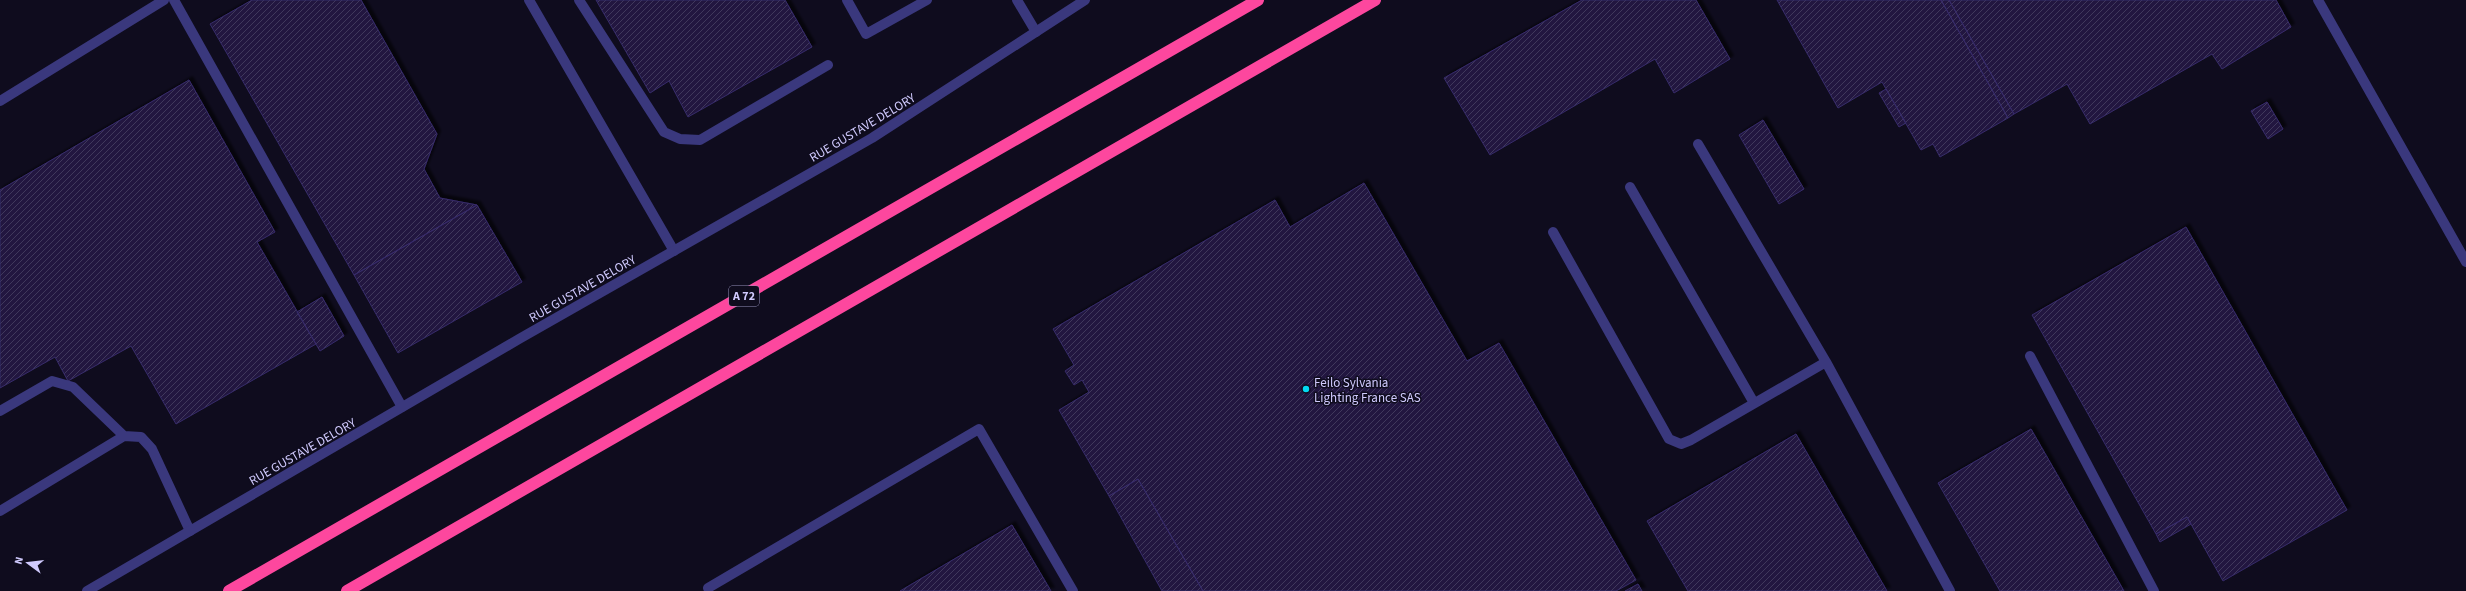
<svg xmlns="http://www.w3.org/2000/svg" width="2466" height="591" font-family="'Source Sans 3',sans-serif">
<defs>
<pattern id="building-hatch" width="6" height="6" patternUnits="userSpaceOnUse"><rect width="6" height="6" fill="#20193f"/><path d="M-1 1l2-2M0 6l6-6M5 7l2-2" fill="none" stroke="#3f395c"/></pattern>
<filter id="shadow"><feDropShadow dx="3.5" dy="-3.5" stdDeviation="1" flood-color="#0009"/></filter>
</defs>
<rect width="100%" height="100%" fill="#0f0c1e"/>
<path fill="url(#building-hatch)" stroke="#382b6b" filter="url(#shadow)" d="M 252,0 L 361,0 L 437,134 L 424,169 L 440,198 L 477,205 L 354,275 L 210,24 Z
M 596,0 L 785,0 L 812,47 L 688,117 L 669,81 L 650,93 Z
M 1582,0 L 1696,0 L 1730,59 L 1674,93 L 1655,59 L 1490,155 L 1444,78 Z
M 1777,0 L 1941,0 L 2008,118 L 1940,157 L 1933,144 L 1921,150 L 1882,82 L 1838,108 Z
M 1941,0 L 1949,0 L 2014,114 L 2008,118 Z
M 1949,0 L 2276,0 L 2291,27 L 2222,69 L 2212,54 L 2090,124 L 2067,84 L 2014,114 Z
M 189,80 L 275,232 L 257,242 L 316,344 L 176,424 L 131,346 L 68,381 L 55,357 L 0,388 L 0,190 Z
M 1886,89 L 1906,123 L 1899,127 L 1879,93 Z
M 2267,102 L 2283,129 L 2268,139 L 2251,111 Z
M 1763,120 L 1804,189 L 1779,204 L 1739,135 Z
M 1364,183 L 1467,361 L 1499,343 L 1636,580 L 1616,591 L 1203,591 L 1138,479 L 1109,496 L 1059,410 L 1089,392 L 1082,380 L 1074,385 L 1065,371 L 1074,365 L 1053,329 L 1275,200 L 1290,227 Z
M 477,205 L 522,282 L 398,353 L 354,275 Z
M 2186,227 L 2347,510 L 2223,581 L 2187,517 L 2156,534 L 2032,315 Z
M 322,297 L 344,336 L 320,351 L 297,312 Z
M 2031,429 L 2124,591 L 2000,591 L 1938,483 Z
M 1796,434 L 1887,591 L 1688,591 L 1647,521 Z
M 1138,479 L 1203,591 L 1162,591 L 1109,496 Z
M 2187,517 L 2191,524 L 2160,542 L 2156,534 Z
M 1012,525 L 1051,591 L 900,591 Z
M 1638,584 L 1642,591 L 1625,591 Z"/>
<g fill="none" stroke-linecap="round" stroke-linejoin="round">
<path stroke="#3a387d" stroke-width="10" d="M 174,0 L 402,407
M 529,0 L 674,251
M 579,0 L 664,132 L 680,139 L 700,140 L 828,65
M 847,0 L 866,34 L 927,0
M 1017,0 L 1036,32
M 2318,0 L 2466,262
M 0,101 L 164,0
M 1698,144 L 1826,362 L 1950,591
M 1630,187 L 1754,403
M 1553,232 L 1669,439 L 1681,444 L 1691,440 L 1826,362
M 2030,356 L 2154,591
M 0,411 L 52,381 L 73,387 L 124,436
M 0,511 L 124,436 L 141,437 L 152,449 L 190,531
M 708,588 L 979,429 L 1073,591"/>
<path stroke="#3a387d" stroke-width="10" d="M 87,591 L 519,339 L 872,138 L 1085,0"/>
<path stroke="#fd479e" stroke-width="12" d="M 229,591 L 1258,0
M 347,591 L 1375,0"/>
</g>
<circle fill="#03d9f1" stroke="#0f0c1e" stroke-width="1.5" cx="1306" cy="389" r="4"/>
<g text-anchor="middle" stroke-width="3" stroke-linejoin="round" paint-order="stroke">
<rect fill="#0f0c1e" stroke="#9691bb" stroke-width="1" x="729" y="286" width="30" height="20" rx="3"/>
<g font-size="12" font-weight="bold" fill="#d0cafe">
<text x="744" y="300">A 72</text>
</g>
<g font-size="13" fill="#d0cafe" stroke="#0f0c1e">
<text transform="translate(862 127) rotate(-31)" y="5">RUE GUSTAVE DELORY</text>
<text transform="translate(582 288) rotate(-30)" y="5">RUE GUSTAVE DELORY</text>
<text transform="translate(302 451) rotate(-30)" y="5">RUE GUSTAVE DELORY</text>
</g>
<g font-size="13" fill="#d0cafe" stroke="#0f0c1e" text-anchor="start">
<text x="1314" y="387">Feilo Sylvania<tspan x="1314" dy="15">Lighting France SAS</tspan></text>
</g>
</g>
<g transform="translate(28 563) rotate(285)" stroke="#0f0c1e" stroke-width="3" paint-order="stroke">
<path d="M0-3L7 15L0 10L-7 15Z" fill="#d0cafe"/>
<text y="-6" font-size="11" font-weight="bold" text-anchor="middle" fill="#d0cafe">N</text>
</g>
</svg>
